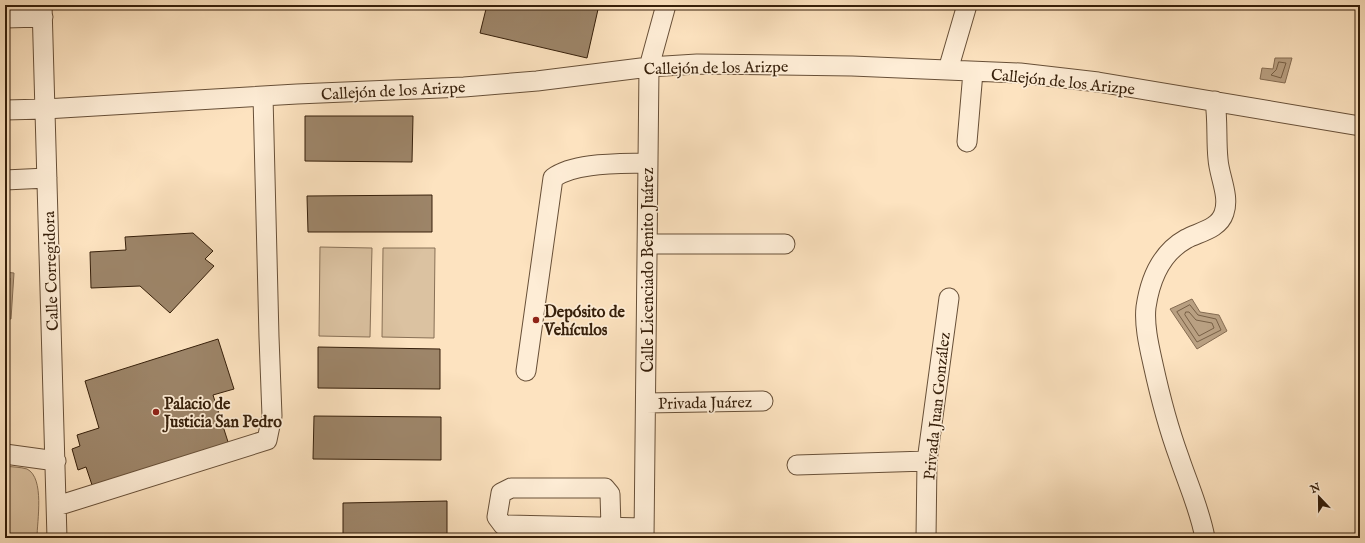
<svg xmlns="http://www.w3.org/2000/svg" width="1365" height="543" font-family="'IM FELL English',serif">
<rect width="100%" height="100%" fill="#fde3c0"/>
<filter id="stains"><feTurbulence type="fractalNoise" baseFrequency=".005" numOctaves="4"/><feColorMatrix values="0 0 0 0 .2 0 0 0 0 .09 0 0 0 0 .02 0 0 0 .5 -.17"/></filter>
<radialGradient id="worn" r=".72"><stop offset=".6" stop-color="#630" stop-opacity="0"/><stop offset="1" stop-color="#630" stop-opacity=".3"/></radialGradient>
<path fill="#dbc2a1" stroke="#887056" d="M 320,247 L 372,248 L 370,337 L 319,336 Z
M 383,248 L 435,248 L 434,338 L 382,337 Z
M 5,466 C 11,467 21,467 27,469 C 45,478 37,521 37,538 L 5,538 Z"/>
<path fill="#b9a082" stroke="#856c52" d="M 1275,58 L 1292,58 L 1285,83 L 1260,79 L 1262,68 L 1273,69 Z
M 5,272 L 14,273 L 11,319 L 5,319 Z
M 1192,299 L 1200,312 L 1219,315 L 1227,331 L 1197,349 L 1170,309 Z"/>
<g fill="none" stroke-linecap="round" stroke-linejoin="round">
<path stroke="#786046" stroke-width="1" d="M 1279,62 L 1286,63 L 1281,78 L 1271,75 L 1276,70 Z
M 5,276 L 10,278 L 8,313 L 5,315
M 1190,305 L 1198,315 L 1216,319 L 1221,330 L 1197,342 L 1177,312 Z
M 1186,312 L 1189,312 L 1196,320 L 1212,323 L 1214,328 L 1199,336 L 1185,315 Z"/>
</g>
<path fill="#9d8569" stroke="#361f0a" d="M 487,5 L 599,5 L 587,58 L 480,33 Z
M 305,116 L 413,116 L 412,162 L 305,161 Z
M 432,195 L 432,232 L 308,232 L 307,196 Z
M 193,233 L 213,251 L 205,259 L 214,266 L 170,313 L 140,286 L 91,288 L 90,252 L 126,250 L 125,237 Z
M 218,339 L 234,389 L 213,395 L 229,445 L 93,488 L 86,467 L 78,470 L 72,449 L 80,446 L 77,435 L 99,428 L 85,381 Z
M 318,347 L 440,349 L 440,389 L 318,388 Z
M 314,416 L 441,417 L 441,460 L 313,459 Z
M 447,501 L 447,538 L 343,538 L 343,503 Z"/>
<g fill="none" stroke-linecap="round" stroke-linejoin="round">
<defs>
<path id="minor" d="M 42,5 L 57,538
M 5,18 L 43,17
M 948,70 L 967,5
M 5,110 L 45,109 L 297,94 L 464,87 L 537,81 L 649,67 L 697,64 L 852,66 L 1020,73 L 1098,82 L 1360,126
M 967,142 L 973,72
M 5,180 L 47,178
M 647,244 L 785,244
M 526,371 L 553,178 C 575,162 620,164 648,163
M 646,403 L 763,401
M 5,454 L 56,461
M 797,465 L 927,461
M 57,506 L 267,440 L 272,416 L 269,337 L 263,96
M 611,527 L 610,494 L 605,488 L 511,488 L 501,493 L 497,517 L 503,525 L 644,528
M 644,538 L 649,67 L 666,5
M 926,538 L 927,461 L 949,298
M 1205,538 C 1200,510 1188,484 1179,457 C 1168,427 1160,396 1153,364 C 1149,346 1144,325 1146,307 C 1150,280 1161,253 1186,239 C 1199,232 1219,229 1224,213 C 1230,196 1219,176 1218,159 C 1216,140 1218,121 1215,101"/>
</defs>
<use href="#minor" stroke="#685038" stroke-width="21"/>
<use href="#minor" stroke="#feedd6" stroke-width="19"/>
</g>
<g fill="#8f2418" stroke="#feedd6" stroke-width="1.5">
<circle cx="536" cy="320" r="4"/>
<circle cx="156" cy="412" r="4"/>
</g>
<g text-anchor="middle" stroke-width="3.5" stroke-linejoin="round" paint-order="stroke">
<g font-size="16" fill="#361f0a" stroke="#feedd6">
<text transform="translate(716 67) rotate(-1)" y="6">Callejón de los Arizpe</text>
<text transform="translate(1063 81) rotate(6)" y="6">Callejón de los Arizpe</text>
<text transform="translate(393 90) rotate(-3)" y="6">Callejón de los Arizpe</text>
<text transform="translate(647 270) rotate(-90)" y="6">Calle Licenciado Benito Juárez</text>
<text transform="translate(50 271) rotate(-92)" y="6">Calle Corregidora</text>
<text transform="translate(705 402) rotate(-1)" y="6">Privada Juárez</text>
<text transform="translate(936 406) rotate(-84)" y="6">Privada Juan González</text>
</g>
<g font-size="16" font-weight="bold" fill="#361f0a" stroke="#feedd6" text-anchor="start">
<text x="544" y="317">Depósito de<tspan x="544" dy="18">Vehículos</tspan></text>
<text x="164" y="409">Palacio de<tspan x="164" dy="18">Justicia San Pedro</tspan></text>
</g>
</g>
<rect width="1365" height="543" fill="none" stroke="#fde3c0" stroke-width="20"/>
<rect x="6" y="6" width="1353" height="531" fill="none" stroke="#361f0a" stroke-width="2"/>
<rect x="10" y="10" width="1345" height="523" fill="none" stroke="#361f0a"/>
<g transform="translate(1319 497) rotate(338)" stroke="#feedd6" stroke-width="3" paint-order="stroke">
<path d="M0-3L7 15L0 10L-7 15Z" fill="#361f0a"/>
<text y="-6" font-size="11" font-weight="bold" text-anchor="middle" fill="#361f0a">N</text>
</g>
<rect width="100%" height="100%" filter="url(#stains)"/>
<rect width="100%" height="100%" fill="url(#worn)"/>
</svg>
